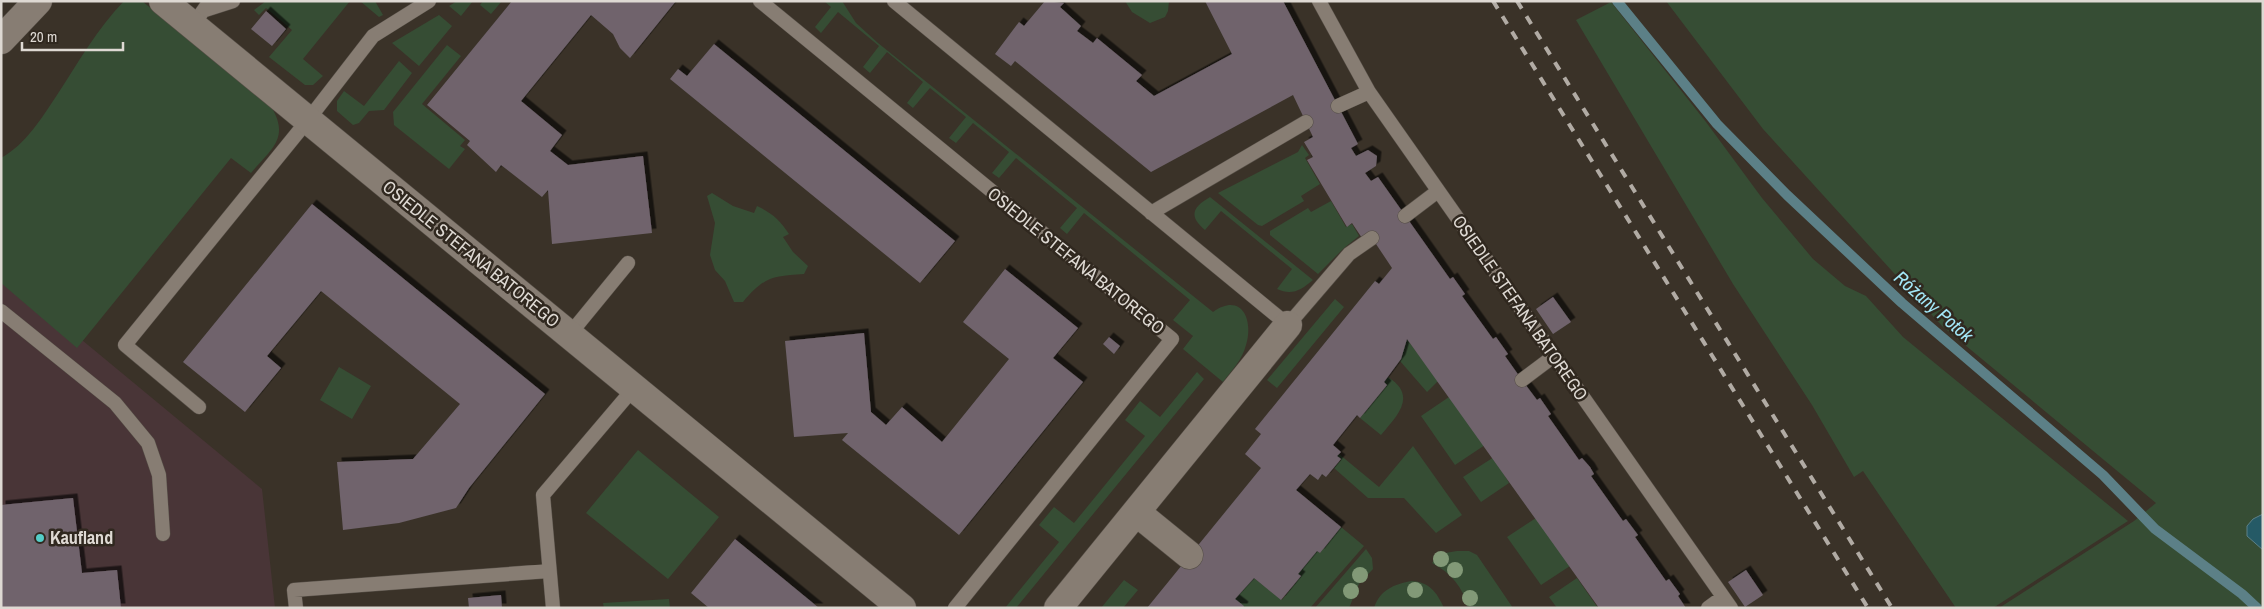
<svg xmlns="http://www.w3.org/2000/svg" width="2264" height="609" font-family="'Archivo Narrow',sans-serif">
<defs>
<filter id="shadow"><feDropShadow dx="4.5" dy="-4.5" stdDeviation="0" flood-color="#0009"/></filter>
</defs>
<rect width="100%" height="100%" fill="#3a3228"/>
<path fill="#493537" d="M 1,273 L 262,489 L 275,608 L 1,608 Z"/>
<path fill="#364d34" d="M 124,1 L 142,1 L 272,108 C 290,139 270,150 251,173 L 231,158 L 77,348 L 1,283 L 1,158 C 26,144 41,119 57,95 C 78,63 97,29 124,1 Z
M 266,1 L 350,1 L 303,59 L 323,76 L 313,85 L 305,85 L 269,57 L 292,30 L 266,8 L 259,15 L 254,10 Z
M 360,1 L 375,1 L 383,15 L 379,17 Z
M 457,1 L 473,1 L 461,16 L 449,6 Z
M 483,1 L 502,1 L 491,14 L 480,5 Z
M 824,1 L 842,1 L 856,23 L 878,43 L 1213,312 C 1241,292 1254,319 1246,345 C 1242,360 1232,370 1223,382 L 1183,349 L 1193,336 L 1173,320 L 1190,300 L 1084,213 L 1067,234 L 1060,228 L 1077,208 L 1016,158 L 999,178 L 992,173 L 1009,152 L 973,123 L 956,143 L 949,138 L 966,117 L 930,88 L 913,108 L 907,103 L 923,82 L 887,52 L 870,73 L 863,67 L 879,46 L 838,12 L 821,33 L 815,27 L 831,7 Z
M 1125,1 L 1169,1 L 1168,11 L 1165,17 L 1150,23 L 1132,12 Z
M 1666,1 L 2263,1 L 2263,608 L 1999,608 L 2134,521 L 2156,503 L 1942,326 L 1763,129 Z
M 1611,2 L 1706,122 L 1762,198 L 1813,259 L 1845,286 L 1866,296 L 1903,337 L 2128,521 L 1993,608 L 1956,608 L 1863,471 L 1854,477 L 1812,405 L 1733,284 L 1576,20 Z
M 439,15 L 452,26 L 419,66 L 392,43 Z
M 447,45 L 461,56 L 422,104 L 465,140 L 460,146 L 465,149 L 449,169 L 394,125 L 393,112 Z
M 399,61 L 412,73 L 384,110 L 369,111 L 359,123 L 353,125 L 337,111 L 337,101 L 344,91 L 364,106 Z
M 1302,145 L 1309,155 L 1305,158 L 1320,184 L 1301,196 L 1304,201 L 1262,226 L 1258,225 L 1218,193 L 1298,152 Z
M 712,193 L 733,206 L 754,213 L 757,206 C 772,213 780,220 789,234 L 783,237 L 793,252 L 808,266 L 804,274 C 772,276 764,277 743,302 L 734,302 L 725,281 L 715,270 L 710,255 L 715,223 L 707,196 Z
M 1210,197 L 1313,280 C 1301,290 1292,296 1277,289 L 1292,269 L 1221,211 L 1205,230 C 1188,216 1193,207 1210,197 Z
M 1331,201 L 1346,227 L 1352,224 L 1359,236 L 1344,248 L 1318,274 L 1270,235 L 1270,231 L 1308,208 L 1311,212 Z
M 1335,299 L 1344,307 L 1277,388 L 1267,380 Z
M 1407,339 L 1438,381 L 1427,392 L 1400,361 Z
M 339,367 L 371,386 L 352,419 L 320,400 Z
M 1197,372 L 1204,379 L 1016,608 L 1005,608 L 1059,542 L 1039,525 L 1054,507 L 1074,523 L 1145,436 L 1125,420 L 1140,401 L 1160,417 Z
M 1388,377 C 1418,396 1397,416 1381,435 L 1360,418 L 1387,385 L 1384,382 Z
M 1449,397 L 1485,445 L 1455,465 L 1421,416 Z
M 1413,446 L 1462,515 L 1436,533 L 1404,498 L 1368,498 L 1334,468 L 1341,460 L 1337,456 L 1339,454 L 1379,487 Z
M 638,450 L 719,517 L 668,579 L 586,513 Z
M 1494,457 L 1509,483 L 1481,502 L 1463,477 Z
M 1536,518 L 1570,566 L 1541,585 L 1507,537 Z
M 1341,527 L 1364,546 L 1310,608 L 1243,608 L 1235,599 L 1254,578 L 1282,600 L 1301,576 L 1298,574 L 1317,551 L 1320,553 Z
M 1366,549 L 1372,558 L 1373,569 L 1359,584 L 1349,608 L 1315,608 Z
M 1457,551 L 1469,551 L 1477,555 L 1513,608 L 1468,608 C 1463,587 1451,573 1432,563 L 1439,554 Z
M 1577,578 L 1598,608 L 1557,608 L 1549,597 Z
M 1124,580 L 1138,590 L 1123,608 L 1101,608 Z
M 1412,581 C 1429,582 1437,592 1444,608 L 1374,608 C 1380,590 1394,584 1412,581 Z
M 669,599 L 670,608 L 604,608 L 603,603 Z"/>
<path fill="#255a66" stroke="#5c8087" d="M 2263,514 L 2263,550 L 2247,536 L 2247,526 L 2253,519 Z"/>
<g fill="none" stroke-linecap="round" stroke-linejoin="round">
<path stroke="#5c8087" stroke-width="10" d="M 1617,1 L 1717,124 L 1787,195 L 1902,303 L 2103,475 L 2155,529 L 2242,594 L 2257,608"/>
</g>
<path fill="#6f636c" filter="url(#shadow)" d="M 512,1 L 676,1 L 630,58 L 620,48 L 613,34 L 591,15 L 521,101 L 562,135 L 550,151 L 568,165 L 643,156 L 652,233 L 552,244 L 548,190 L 542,197 L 501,165 L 496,172 L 467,145 L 470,141 L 427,105 Z
M 1045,1 L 1064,3 L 1060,7 L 1081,26 L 1077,31 L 1093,43 L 1097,38 L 1142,75 L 1136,81 L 1154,96 L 1232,54 L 1205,1 L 1283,1 L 1358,144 L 1351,148 L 1356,156 L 1368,150 L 1377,156 L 1376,166 L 1365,173 L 1371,181 L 1378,177 L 1450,279 L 1453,277 L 1465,294 L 1462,296 L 1493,339 L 1496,337 L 1508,354 L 1505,356 L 1522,380 L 1537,400 L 1540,398 L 1551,414 L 1548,416 L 1579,460 L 1582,458 L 1590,467 L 1594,474 L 1591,476 L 1623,521 L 1626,519 L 1638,535 L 1635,537 L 1666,581 L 1669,579 L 1680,594 L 1678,596 L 1686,608 L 1599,608 L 1407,339 L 1401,359 L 1384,382 L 1387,385 L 1360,418 L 1357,415 L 1333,445 L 1341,452 L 1337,456 L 1341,459 L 1326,477 L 1322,474 L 1318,480 L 1310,474 L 1296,490 L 1341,527 L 1320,553 L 1317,551 L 1298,574 L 1301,576 L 1281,600 L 1254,578 L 1235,599 L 1244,606 L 1243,608 L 1147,608 L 1261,468 L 1245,454 L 1261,434 L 1255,429 L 1375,281 L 1379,284 L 1392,268 L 1372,238 L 1362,238 L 1352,223 L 1347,227 L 1307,160 L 1313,157 L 1304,142 L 1313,137 L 1293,95 L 1151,172 L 1015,61 L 1011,66 L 995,54 L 1019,22 L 1024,26 Z
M 266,11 L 286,29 L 272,46 L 251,29 Z
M 714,44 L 955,241 L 920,283 L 670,79 L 678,69 L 687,76 Z
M 312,204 L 545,394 L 469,488 L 456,508 L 399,523 L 343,530 L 337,462 L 413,459 L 460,404 L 321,291 L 267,356 L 281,368 L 245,412 L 183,362 Z
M 1005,269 L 1078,328 L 1053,358 L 1083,382 L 959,535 L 842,440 L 848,433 L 794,437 L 785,341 L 864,333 L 871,412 L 886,425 L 902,407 L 942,442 L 1009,359 L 963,322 Z
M 1553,297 L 1571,322 L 1553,334 L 1536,309 Z
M 1109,337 L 1120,346 L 1114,354 L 1103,344 Z
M 73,498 L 82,573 L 117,570 L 121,608 L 1,608 L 1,505 Z
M 735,539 L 819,608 L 709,608 L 691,593 Z
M 1746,570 L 1763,595 L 1745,607 L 1728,582 Z
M 501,595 L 502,608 L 469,608 L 468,598 Z"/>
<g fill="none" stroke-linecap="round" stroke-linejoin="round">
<defs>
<path id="service" d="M 760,1 L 1172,339 L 955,608
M 894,1 L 1288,325 L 1349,254 L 1372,238
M 1319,1 L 1369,92 L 1731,608
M 205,10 L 233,1
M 193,25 L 210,1
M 1338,106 L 1369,92
M 1151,213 L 1306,122
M 1405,216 L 1438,191
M 1,311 L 115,403 L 148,443 L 159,475 L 163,534
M 569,335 L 628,263
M 1522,380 L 1554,356
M 199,407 L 125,345 L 308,120 L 373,36 L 429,1
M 296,608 L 294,590 L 549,571
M 553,608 L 543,495 L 634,388
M 1708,608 L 1723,597"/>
<path id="minor" d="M 163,1 L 902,608
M 1136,512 L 1189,555
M 1058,608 L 1288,325"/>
<path id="tertiary" d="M 1,40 L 38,1"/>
</defs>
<use href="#service" stroke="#564f47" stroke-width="15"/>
<use href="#minor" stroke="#564f47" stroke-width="29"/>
<use href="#tertiary" stroke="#564f47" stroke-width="29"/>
<use href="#service" stroke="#877d73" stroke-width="14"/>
<use href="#minor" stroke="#877d73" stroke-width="28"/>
<use href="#tertiary" stroke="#877d73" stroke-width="28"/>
<path stroke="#b1aba4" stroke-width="4" stroke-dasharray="9 9" stroke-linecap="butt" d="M 1493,1 L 1868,608
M 1517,1 L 1892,608"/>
</g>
<g fill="#829977">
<circle cx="1441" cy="559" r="8"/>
<circle cx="1455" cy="570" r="8"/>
<circle cx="1360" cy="575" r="8"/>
<circle cx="1415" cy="590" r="8"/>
<circle cx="1351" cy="591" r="8"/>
<circle cx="1470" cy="598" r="8"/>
</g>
<circle fill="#54cdc8" stroke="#30281f" stroke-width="2" cx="40" cy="538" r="5"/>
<g text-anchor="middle" stroke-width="5" stroke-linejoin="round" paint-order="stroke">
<g font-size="18" fill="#ded9d3" stroke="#30281f">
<text transform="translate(471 254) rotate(39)" y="6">OSIEDLE STEFANA BATOREGO</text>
<text transform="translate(1076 261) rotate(39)" y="6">OSIEDLE STEFANA BATOREGO</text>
<text transform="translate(1520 308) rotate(55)" y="6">OSIEDLE STEFANA BATOREGO</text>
</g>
<g font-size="18" font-weight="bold" fill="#ded9d3" stroke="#30281f" text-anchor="start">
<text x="50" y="544">Kaufland</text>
</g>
<g font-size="19" font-style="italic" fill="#a3e7f8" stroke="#30281f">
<text transform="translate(1934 306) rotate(41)" y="7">Różany Potok</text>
</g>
</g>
<rect width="2264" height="609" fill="none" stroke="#ded9d3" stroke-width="5"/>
<path d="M22 42v8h101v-8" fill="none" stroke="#ded9d3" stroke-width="2.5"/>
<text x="30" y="42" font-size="15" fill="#ded9d3" stroke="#30281f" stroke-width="4" paint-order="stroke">20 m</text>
</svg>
